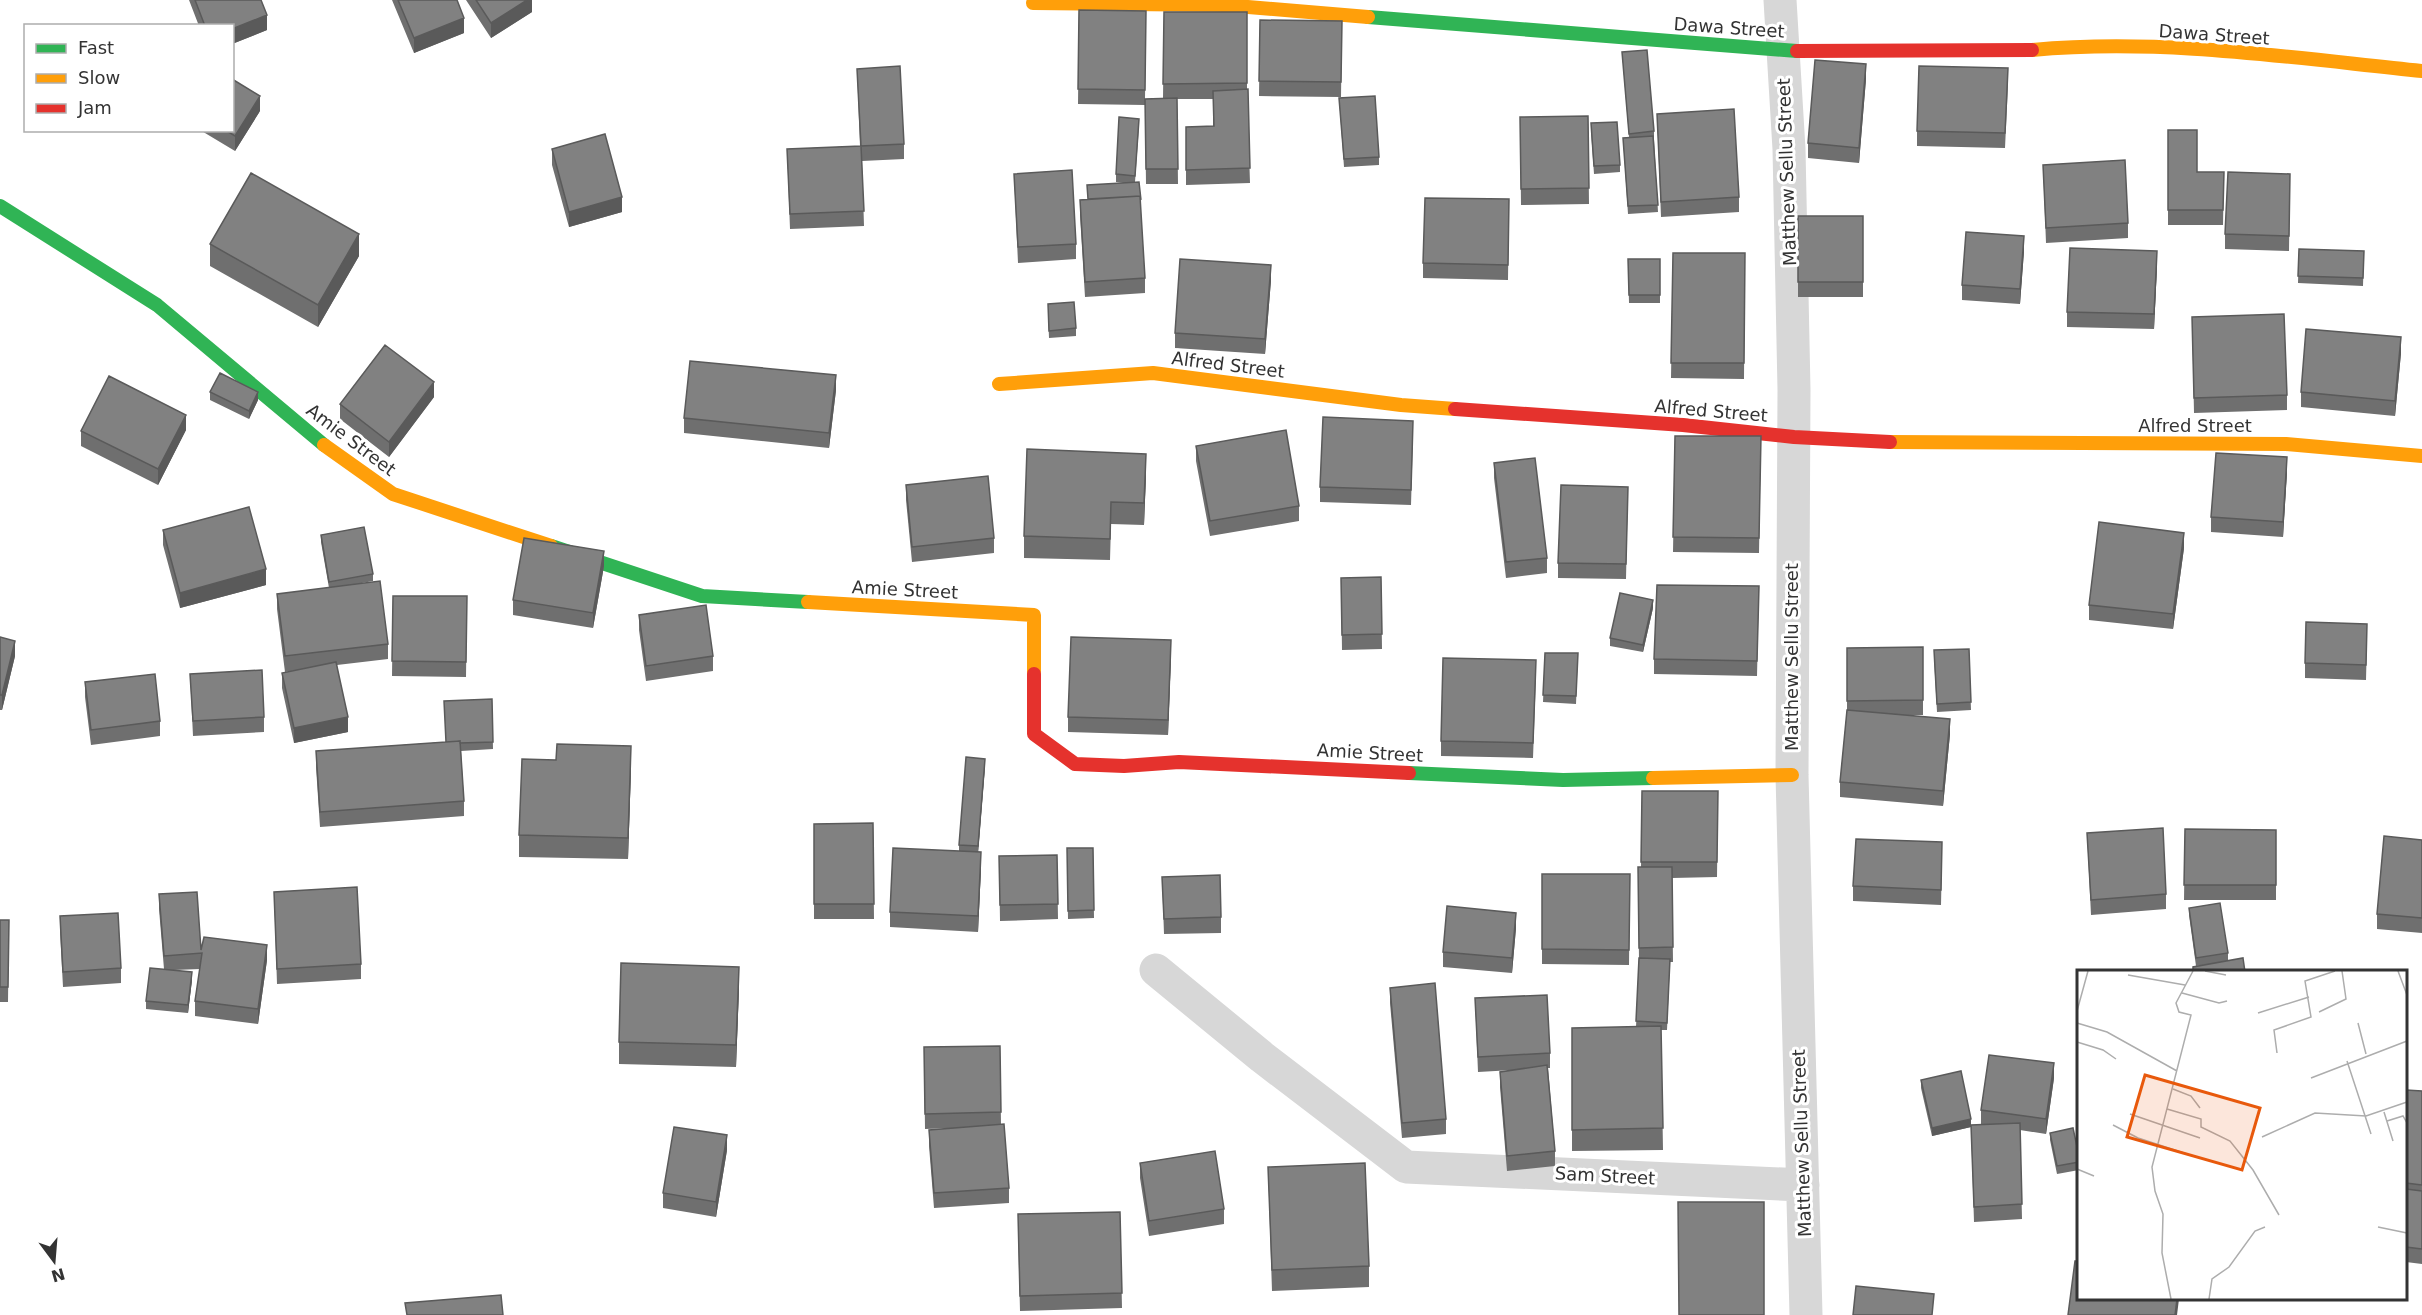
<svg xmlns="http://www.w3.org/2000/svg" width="2422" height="1315" font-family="'DejaVu Sans',sans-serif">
<rect width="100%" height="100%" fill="#fff"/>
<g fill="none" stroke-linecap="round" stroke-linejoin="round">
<path stroke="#d7d7d7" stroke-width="33" d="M 1780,0 L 1789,149 L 1794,390 L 1792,775 L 1806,1315
M 1156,970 L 1262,1057 L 1406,1167 L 1803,1185"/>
<path stroke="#30b455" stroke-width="14" d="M 1368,17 L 1797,51
M 0,206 L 157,305 L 324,445
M 551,546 L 702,596 L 808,602
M 1409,773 L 1563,780 L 1653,778"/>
<path stroke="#ff9f0a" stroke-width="14" d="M 1033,3 L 1224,5 L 1368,17
M 2032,50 C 2162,38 2293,58 2422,71
M 999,384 L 1153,373 L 1401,405 L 1455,409
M 1890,442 L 2286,444 L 2422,456
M 324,445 L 393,494 L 551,546
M 808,602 L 1034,615 L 1034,674
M 1653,778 L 1792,775"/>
<path stroke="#e5322d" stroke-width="14" d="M 1797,51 L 2032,50
M 1455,409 L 1683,425 L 1794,437 L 1890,442
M 1034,674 L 1034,734 L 1075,764 L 1124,766 L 1179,762 L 1409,773"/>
</g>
<path fill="#6f6f6f" d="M 189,0 L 261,0 L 267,30 L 232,44 L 232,26 L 199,26 Z
M 392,0 L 457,0 L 464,33 L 414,53 Z
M 466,0 L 532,0 L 532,12 L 491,38 Z
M 1079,10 L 1146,11 L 1145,99 L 1163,98 L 1164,12 L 1247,12 L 1247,89 L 1250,183 L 1186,185 L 1186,127 L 1213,126 L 1213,99 L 1177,99 L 1178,184 L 1146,184 L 1145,105 L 1078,104 Z
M 1260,20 L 1342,21 L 1341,97 L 1259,96 Z
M 1622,52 L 1654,131 L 1654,139 L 1658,212 L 1628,214 L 1623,138 L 1629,137 Z
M 857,69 L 904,144 L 904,159 L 862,161 L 864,226 L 790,229 L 787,149 L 860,146 Z
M 1866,79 L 1859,163 L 1808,158 L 1808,143 Z
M 2008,84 L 2005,148 L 1917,146 L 1917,131 Z
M 1339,98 L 1379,157 L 1379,165 L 1344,167 Z
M 260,111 L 235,151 L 200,130 L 232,130 Z
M 1657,114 L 1739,197 L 1739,212 L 1661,217 Z
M 1588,116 L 1589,204 L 1521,205 L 1520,117 Z
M 1139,126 L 1135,182 L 1145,278 L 1145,293 L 1085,297 L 1080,215 L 1080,200 L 1088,199 L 1087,185 L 1124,183 L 1116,182 L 1116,174 Z
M 2168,130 L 2197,172 L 2224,172 L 2223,225 L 2168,225 Z
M 1591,131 L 1620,165 L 1620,172 L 1594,174 Z
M 552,149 L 622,212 L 569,227 L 552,165 Z
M 2043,165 L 2128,223 L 2128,238 L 2046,243 Z
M 1014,174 L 1076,244 L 1076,259 L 1018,263 Z
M 2290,174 L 2289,251 L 2225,249 L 2225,234 Z
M 1509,199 L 1508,280 L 1423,278 L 1423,263 Z
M 1798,216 L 1863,216 L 1863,297 L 1798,297 Z
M 210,244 L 359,256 L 318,327 L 210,266 Z
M 2299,249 L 2364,251 L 2363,286 L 2298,283 Z
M 2024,251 L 2020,304 L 1962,300 L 1962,285 Z
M 1673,253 L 1745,253 L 1744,379 L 1671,378 Z
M 1628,259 L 1660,259 L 1660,303 L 1629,303 Z
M 2157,266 L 2154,329 L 2067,327 L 2067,312 Z
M 1271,280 L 1265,354 L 1175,348 L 1175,333 Z
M 1048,312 L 1076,328 L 1076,336 L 1049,338 Z
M 2192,317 L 2287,395 L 2287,410 L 2194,413 Z
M 2401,353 L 2395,416 L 2301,407 L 2301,392 Z
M 836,390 L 829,448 L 684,433 L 684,418 Z
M 210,392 L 258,400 L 249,419 L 210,400 Z
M 434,397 L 389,457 L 340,419 L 340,404 Z
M 186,430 L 158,485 L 81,446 L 81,431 Z
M 1413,436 L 1411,505 L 1320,502 L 1320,487 Z
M 1675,436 L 1761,436 L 1759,553 L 1673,552 Z
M 1196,446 L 1299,506 L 1299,521 L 1210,536 L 1196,461 Z
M 1494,463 L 1547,558 L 1547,573 L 1506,578 L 1494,478 Z
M 2287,472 L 2283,537 L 2211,532 L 2211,517 Z
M 1146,475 L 1144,525 L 1111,524 L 1110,560 L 1024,558 L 1024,536 Z
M 906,485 L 994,538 L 994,553 L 912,562 L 906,500 Z
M 1628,487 L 1626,579 L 1558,578 L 1558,563 Z
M 163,530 L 266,585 L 180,608 L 163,545 Z
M 321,535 L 373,574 L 373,581 L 362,583 L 388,644 L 388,659 L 337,665 L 348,732 L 294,743 L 282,688 L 282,673 L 298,670 L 285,672 L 277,609 L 277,594 L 329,588 L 321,542 Z
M 2184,548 L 2173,629 L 2089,620 L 2089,605 Z
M 604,566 L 593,628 L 513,615 L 513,600 Z
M 1381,577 L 1382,649 L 1342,650 L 1341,578 Z
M 1759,586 L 1757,676 L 1654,674 L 1654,659 Z
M 393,596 L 467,596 L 466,677 L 392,676 Z
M 1653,608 L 1643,652 L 1610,646 L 1610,638 Z
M 639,615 L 713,656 L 713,671 L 646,681 L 639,630 Z
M 0,637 L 15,656 L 2,710 L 0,710 Z
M 2367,639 L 2366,680 L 2305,678 L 2305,663 Z
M 1923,647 L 1923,715 L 1905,715 L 1950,734 L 1943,806 L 1840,797 L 1840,782 L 1847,710 L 1847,648 Z
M 1969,649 L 1971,710 L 1937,712 L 1934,658 Z
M 1545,653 L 1578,653 L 1576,704 L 1543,702 Z
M 1171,655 L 1168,735 L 1068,732 L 1068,717 Z
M 190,674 L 264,717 L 264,732 L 193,736 Z
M 1536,675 L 1533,758 L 1441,756 L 1441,741 Z
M 85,682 L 160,721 L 160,736 L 91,745 L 85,697 Z
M 492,699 L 493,749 L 461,751 L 464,801 L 464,816 L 320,827 L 316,767 L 316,751 L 445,742 Z
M 985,766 L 978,852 L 981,868 L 978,932 L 890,927 L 890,912 L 959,851 L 959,845 Z
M 631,768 L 628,859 L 519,857 L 519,835 Z
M 1642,791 L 1718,791 L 1717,877 L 1672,878 L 1673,962 L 1670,962 L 1667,1030 L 1661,1030 L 1663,1150 L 1572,1151 L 1572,1028 L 1636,1027 L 1639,961 L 1638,867 L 1641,867 Z
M 873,823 L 874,919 L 814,919 L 814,824 Z
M 2185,829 L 2276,830 L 2276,900 L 2184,900 Z
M 2087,833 L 2166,894 L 2166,909 L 2091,915 Z
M 2422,840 L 2422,933 L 2377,929 L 2377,914 Z
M 1067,848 L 1093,848 L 1094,918 L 1068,919 Z
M 1057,855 L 1058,919 L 1000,921 L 999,856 Z
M 1942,857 L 1941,905 L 1853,901 L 1853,886 Z
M 1542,874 L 1630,874 L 1629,965 L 1542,964 Z
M 1162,877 L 1221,917 L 1221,933 L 1164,934 Z
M 274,892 L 361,964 L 361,979 L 277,984 Z
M 159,894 L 201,950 L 267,960 L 258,1024 L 195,1016 L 195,1001 L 200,969 L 174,970 L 192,980 L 188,1013 L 146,1009 L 146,1001 L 164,969 L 159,909 Z
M 2189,908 L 2228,953 L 2228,961 L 2245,972 L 2193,972 L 2193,967 L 2224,962 L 2196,966 L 2189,915 Z
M 60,916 L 121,968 L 121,983 L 63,987 L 60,931 Z
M 0,920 L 9,920 L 8,1002 L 0,1002 Z
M 1516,928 L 1512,973 L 1443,967 L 1443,952 Z
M 739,988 L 736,1067 L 619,1064 L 619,1042 Z
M 1390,988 L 1446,1119 L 1446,1134 L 1402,1138 L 1390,1003 Z
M 1475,998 L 1550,1053 L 1550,1068 L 1548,1068 L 1555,1151 L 1555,1166 L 1507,1171 L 1500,1087 L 1500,1072 L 1513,1070 L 1478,1072 Z
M 1000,1046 L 1001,1125 L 1009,1188 L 1009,1203 L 934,1208 L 929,1146 L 929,1130 L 957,1128 L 925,1129 L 924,1047 Z
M 2054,1078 L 2046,1134 L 2020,1130 L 2022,1219 L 1974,1222 L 1971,1127 L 1932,1136 L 1921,1088 L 1921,1080 L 1971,1125 L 1981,1125 L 1981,1110 Z
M 2406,1090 L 2422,1091 L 2422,1264 L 2406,1262 Z
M 2050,1133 L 2079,1156 L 2079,1170 L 2057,1174 L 2050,1140 Z
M 727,1150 L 716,1217 L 663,1208 L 663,1193 Z
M 1140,1163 L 1224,1209 L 1224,1224 L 1149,1236 L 1140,1178 Z
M 1268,1167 L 1369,1266 L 1369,1287 L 1272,1291 Z
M 1120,1212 L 1122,1308 L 1020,1311 L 1018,1229 Z"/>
<path fill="#5a5a5a" d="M 527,0 L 532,0 L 532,12 L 491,38 L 491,23 Z
M 267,15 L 267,30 L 232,44 L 232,29 Z
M 464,18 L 464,33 L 414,53 L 414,38 Z
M 1866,64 L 1866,79 L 1859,163 L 1859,148 Z
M 260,96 L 260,111 L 235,151 L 235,136 Z
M 622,197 L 622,212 L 569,227 L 569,212 Z
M 359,234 L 359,256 L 318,327 L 318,305 Z
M 2024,236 L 2024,251 L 2020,304 L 2020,289 Z
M 2157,251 L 2157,266 L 2154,329 L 2154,314 Z
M 1271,265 L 1271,280 L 1265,354 L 1265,339 Z
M 2401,337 L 2401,353 L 2395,416 L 2395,401 Z
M 836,375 L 836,390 L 829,448 L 829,433 Z
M 434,382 L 434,397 L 389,457 L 389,442 Z
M 258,392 L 258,400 L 249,419 L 249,411 Z
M 186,415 L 186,430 L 158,485 L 158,469 Z
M 1146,454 L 1146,475 L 1144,525 L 1144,503 Z
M 2287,457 L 2287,472 L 2283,537 L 2283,522 Z
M 2184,533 L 2184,548 L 2173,629 L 2173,614 Z
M 604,551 L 604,566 L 593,628 L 593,613 Z
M 266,569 L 266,585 L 180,608 L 180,593 Z
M 1653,600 L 1653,608 L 1643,652 L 1643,645 Z
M 1171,640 L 1171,655 L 1168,735 L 1168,720 Z
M 15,641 L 15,656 L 2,710 L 2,695 Z
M 348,717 L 348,732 L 294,743 L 294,728 Z
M 1950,719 L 1950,734 L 1943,806 L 1943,791 Z
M 631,746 L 631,768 L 628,859 L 628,838 Z
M 985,759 L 985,766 L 978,854 L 978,846 Z
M 981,852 L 981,868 L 978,932 L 978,916 Z
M 1516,913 L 1516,928 L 1512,973 L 1512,958 Z
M 267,945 L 267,960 L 258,1024 L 258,1009 Z
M 739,967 L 739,988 L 736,1067 L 736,1045 Z
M 192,972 L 192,980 L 188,1013 L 188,1005 Z
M 2054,1063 L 2054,1078 L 2046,1134 L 2046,1119 Z
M 1971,1119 L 1971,1127 L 1932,1136 L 1932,1128 Z
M 727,1135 L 727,1150 L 716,1217 L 716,1202 Z
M 2177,1299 L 2179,1299 L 2177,1315 L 2175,1315 Z"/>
<path fill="#818181" stroke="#5a5a5a" stroke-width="1.5" d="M 195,0 L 261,0 L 267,15 L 232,29 L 232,26 L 205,26 Z
M 398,0 L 457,0 L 464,18 L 414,38 Z
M 476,0 L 527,0 L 491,23 Z
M 1079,10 L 1146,11 L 1145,90 L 1078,89 Z
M 1164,12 L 1247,12 L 1247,83 L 1163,84 Z
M 1260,20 L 1342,21 L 1341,82 L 1259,81 Z
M 1647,50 L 1654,131 L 1629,134 L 1622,52 Z
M 1815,60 L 1866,64 L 1859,148 L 1808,143 Z
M 900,66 L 904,144 L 861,146 L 864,211 L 790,214 L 787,149 L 861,146 L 857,69 Z
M 1919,66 L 2008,68 L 2005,133 L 1917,131 Z
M 232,79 L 260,96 L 235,136 L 225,130 L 232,130 Z
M 1248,89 L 1250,168 L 1186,170 L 1186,127 L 1214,126 L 1213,91 Z
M 1375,96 L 1379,157 L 1344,159 L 1339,98 Z
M 1177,98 L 1178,169 L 1146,169 L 1145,99 Z
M 1734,109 L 1739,197 L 1661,202 L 1657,114 Z
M 1588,116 L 1589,188 L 1521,189 L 1520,117 Z
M 1119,117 L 1139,119 L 1135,176 L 1116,174 Z
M 1617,122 L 1620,165 L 1594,166 L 1591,123 Z
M 2168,130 L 2197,130 L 2197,172 L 2224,172 L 2223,210 L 2168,210 Z
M 605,134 L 622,197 L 569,212 L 552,149 Z
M 1653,136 L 1658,205 L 1628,206 L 1623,138 Z
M 2125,160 L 2128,223 L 2046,228 L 2043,165 Z
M 1072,170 L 1076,244 L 1018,247 L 1014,174 Z
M 2228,172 L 2290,174 L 2289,236 L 2225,234 Z
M 251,173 L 359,234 L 318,305 L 210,244 Z
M 1139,182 L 1141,200 L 1140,196 L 1088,199 L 1087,185 Z
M 1140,196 L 1145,278 L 1085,282 L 1080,200 Z
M 1425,198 L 1509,199 L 1508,265 L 1423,263 Z
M 1798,216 L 1863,216 L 1863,282 L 1798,282 Z
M 1966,232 L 2024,236 L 2020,289 L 1962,285 Z
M 2070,248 L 2157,251 L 2154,314 L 2067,312 Z
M 2299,249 L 2364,251 L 2363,278 L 2298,276 Z
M 1673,253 L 1745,253 L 1744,363 L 1671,363 Z
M 1180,259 L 1271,265 L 1265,339 L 1175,333 Z
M 1628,259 L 1660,259 L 1660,295 L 1629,295 Z
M 1074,302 L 1076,328 L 1049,331 L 1048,304 Z
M 2284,314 L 2287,395 L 2194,398 L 2192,317 Z
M 2306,329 L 2401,337 L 2395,401 L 2301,392 Z
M 385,345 L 434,382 L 389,442 L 340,404 Z
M 690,361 L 836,375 L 829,433 L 684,418 Z
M 220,373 L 258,392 L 249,411 L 210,392 Z
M 109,376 L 186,415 L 158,469 L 81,431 Z
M 1323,417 L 1413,421 L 1411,490 L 1320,487 Z
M 1286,430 L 1299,506 L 1210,521 L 1196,446 Z
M 1675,436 L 1761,436 L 1759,538 L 1673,537 Z
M 1027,449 L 1146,454 L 1144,503 L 1111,502 L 1110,539 L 1024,536 Z
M 2216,453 L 2287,457 L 2283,522 L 2211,517 Z
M 1535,458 L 1547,558 L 1506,562 L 1494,463 Z
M 988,476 L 994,538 L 912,547 L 906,485 Z
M 1561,485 L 1628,487 L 1626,564 L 1558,563 Z
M 249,507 L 266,569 L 180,593 L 163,530 Z
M 2099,522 L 2184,533 L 2173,614 L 2089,605 Z
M 364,527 L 373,574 L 329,582 L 321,535 Z
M 524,538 L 604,551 L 593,613 L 513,600 Z
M 1381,577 L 1382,634 L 1342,635 L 1341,578 Z
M 380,581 L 388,644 L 285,656 L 277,594 Z
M 1657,585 L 1759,586 L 1757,661 L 1654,659 Z
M 1620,593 L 1653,600 L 1643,645 L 1610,638 Z
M 393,596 L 467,596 L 466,662 L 392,661 Z
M 706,605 L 713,656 L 646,666 L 639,615 Z
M 2306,622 L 2367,624 L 2366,665 L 2305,663 Z
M 0,637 L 15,641 L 2,695 L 0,695 Z
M 1071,637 L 1171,640 L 1168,720 L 1068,717 Z
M 1923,647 L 1923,700 L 1847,701 L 1847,648 Z
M 1969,649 L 1971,702 L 1937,704 L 1934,650 Z
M 1545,653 L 1578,653 L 1576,696 L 1543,695 Z
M 1443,658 L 1536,660 L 1533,743 L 1441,741 Z
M 336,662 L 348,717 L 294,728 L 282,673 Z
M 262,670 L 264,717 L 193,721 L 190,674 Z
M 155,674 L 160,721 L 91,730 L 85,682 Z
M 492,699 L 493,742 L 460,743 L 460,741 L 446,742 L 444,701 Z
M 1847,710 L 1950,719 L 1943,791 L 1840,782 Z
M 460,741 L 464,801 L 320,812 L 316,751 Z
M 557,744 L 631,746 L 628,838 L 519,835 L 522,759 L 556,760 Z
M 966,757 L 985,759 L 978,846 L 959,845 Z
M 1642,791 L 1718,791 L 1717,862 L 1641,862 Z
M 873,823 L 874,904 L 814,904 L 814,824 Z
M 2163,828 L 2166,894 L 2091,900 L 2087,833 Z
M 2185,829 L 2276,830 L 2276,885 L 2184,885 Z
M 2384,836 L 2422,840 L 2422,918 L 2377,914 Z
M 1856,839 L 1942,842 L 1941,890 L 1853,886 Z
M 893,848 L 981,852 L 978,916 L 890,912 Z
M 1067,848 L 1093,848 L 1094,910 L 1068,911 Z
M 1057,855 L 1058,904 L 1000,905 L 999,856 Z
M 1638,867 L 1672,867 L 1673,947 L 1639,948 Z
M 1542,874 L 1630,874 L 1629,950 L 1542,949 Z
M 1220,875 L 1221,917 L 1164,919 L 1162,877 Z
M 357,887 L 361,964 L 277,969 L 274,892 Z
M 197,892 L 201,950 L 204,937 L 267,945 L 258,1009 L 195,1001 L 202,953 L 164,956 L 159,894 Z
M 2220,903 L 2228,953 L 2196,958 L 2189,908 Z
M 1447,906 L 1516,913 L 1512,958 L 1443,952 Z
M 118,913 L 121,968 L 63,972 L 60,916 Z
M 0,920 L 9,920 L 8,987 L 0,987 Z
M 1639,958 L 1670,959 L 1667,1023 L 1636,1021 Z
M 2243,958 L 2245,972 L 2193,972 L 2193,967 Z
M 621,963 L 739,967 L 736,1045 L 619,1042 Z
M 150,968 L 192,972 L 188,1005 L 146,1001 Z
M 1435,983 L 1446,1119 L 1402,1123 L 1390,988 Z
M 1547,995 L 1550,1053 L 1478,1057 L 1475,998 Z
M 1661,1026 L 1663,1128 L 1572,1130 L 1572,1028 Z
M 1000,1046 L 1001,1112 L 925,1114 L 924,1047 Z
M 1989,1055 L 2054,1063 L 2046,1119 L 1981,1110 Z
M 1547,1065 L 1555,1151 L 1507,1156 L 1500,1072 Z
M 1961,1071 L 1971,1119 L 1932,1128 L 1921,1080 Z
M 2406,1090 L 2422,1091 L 2422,1185 L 2406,1183 Z
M 2020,1123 L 2022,1204 L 1974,1207 L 1971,1125 Z
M 1004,1124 L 1009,1188 L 934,1193 L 929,1130 Z
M 674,1127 L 727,1135 L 716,1202 L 663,1193 Z
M 2073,1128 L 2079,1156 L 2079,1162 L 2057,1166 L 2050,1133 Z
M 1215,1151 L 1224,1209 L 1149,1221 L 1140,1163 Z
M 1365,1163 L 1369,1266 L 1272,1270 L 1268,1167 Z
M 2406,1189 L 2422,1191 L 2422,1249 L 2406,1247 Z
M 1678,1202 L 1764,1202 L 1764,1315 L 1679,1315 Z
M 1120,1212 L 1122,1293 L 1020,1296 L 1018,1214 Z
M 2075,1261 L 2079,1261 L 2079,1299 L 2177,1299 L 2175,1315 L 2068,1315 Z
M 1856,1286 L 1934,1294 L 1932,1315 L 1853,1315 Z
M 501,1295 L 503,1315 L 407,1315 L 405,1303 Z"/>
<g text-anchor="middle" stroke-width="6" stroke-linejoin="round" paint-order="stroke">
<g font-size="18" fill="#333" stroke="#fff">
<text transform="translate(1729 28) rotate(4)" y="6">Dawa Street</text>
<text transform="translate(2214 35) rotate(4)" y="6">Dawa Street</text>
<text transform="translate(1787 172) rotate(-92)" y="6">Matthew Sellu Street</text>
<text transform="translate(1228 365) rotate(7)" y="6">Alfred Street</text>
<text transform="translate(1711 411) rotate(5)" y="6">Alfred Street</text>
<text x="2195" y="432">Alfred Street</text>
<text transform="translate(351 440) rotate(37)" y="6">Amie Street</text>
<text transform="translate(905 590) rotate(3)" y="6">Amie Street</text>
<text transform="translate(1792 657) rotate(-90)" y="6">Matthew Sellu Street</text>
<text transform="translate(1370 753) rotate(3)" y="6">Amie Street</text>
<text transform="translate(1802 1143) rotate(-92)" y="6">Matthew Sellu Street</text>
<text transform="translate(1605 1176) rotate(3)" y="6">Sam Street</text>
</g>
</g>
<g transform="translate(2077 970)">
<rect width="330" height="330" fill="#fff"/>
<path fill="none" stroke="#adadad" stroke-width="1.5" d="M 128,1 L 149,5M 321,1 L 330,25M 51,5 L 108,15M 105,23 L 142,33 L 150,31M 0,41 L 11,1M 242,42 L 269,29 L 265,1M 181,43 L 232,27M 0,53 L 30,62 L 100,101M 281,53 L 289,84M 0,72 L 26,80 L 39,89M 200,83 L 197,60 L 234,47 L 228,11 L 258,1M 270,91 L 294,164M 234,108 L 330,71M 96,119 L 114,126 L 123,138M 90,139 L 124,149 L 124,157 L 153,171 L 176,200 L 202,245M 307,142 L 316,171M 53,144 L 123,168M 310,151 L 326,146 L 330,153M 36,155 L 61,168 L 116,186M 185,167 L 238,143 L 289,146 L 330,132M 0,199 L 17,206M 301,257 L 330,263M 94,329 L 85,283 L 86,244 L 78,221 L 75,197 L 114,45 L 102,42 L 99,33 L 116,1M 132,329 L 135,309 L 152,297 L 178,261 L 188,257"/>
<path fill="#e8590c" fill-opacity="0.15" stroke="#e8590c" stroke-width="3" d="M 68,105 L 183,138 L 165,200 L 50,167 Z"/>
<rect width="330" height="330" fill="none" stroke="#333" stroke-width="3"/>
</g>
<rect x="24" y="24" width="210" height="108" fill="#ffffff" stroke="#adadad" stroke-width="1.5"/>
<rect x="36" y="44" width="30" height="9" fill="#30b455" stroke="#adadad" stroke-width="1.5"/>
<text x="78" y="54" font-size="18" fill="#333333">Fast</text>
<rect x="36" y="74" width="30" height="9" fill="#ff9f0a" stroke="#adadad" stroke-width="1.5"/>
<text x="78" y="84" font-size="18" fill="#333333">Slow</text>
<rect x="36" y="104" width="30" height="9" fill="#e5322d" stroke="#adadad" stroke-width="1.5"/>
<text x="78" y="114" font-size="18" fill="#333333">Jam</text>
<g transform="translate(54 1261) rotate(164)" stroke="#ffffff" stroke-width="4.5" paint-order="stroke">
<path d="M0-4.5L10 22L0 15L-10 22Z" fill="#333333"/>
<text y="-9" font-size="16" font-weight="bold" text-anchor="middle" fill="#333333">N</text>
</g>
</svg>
